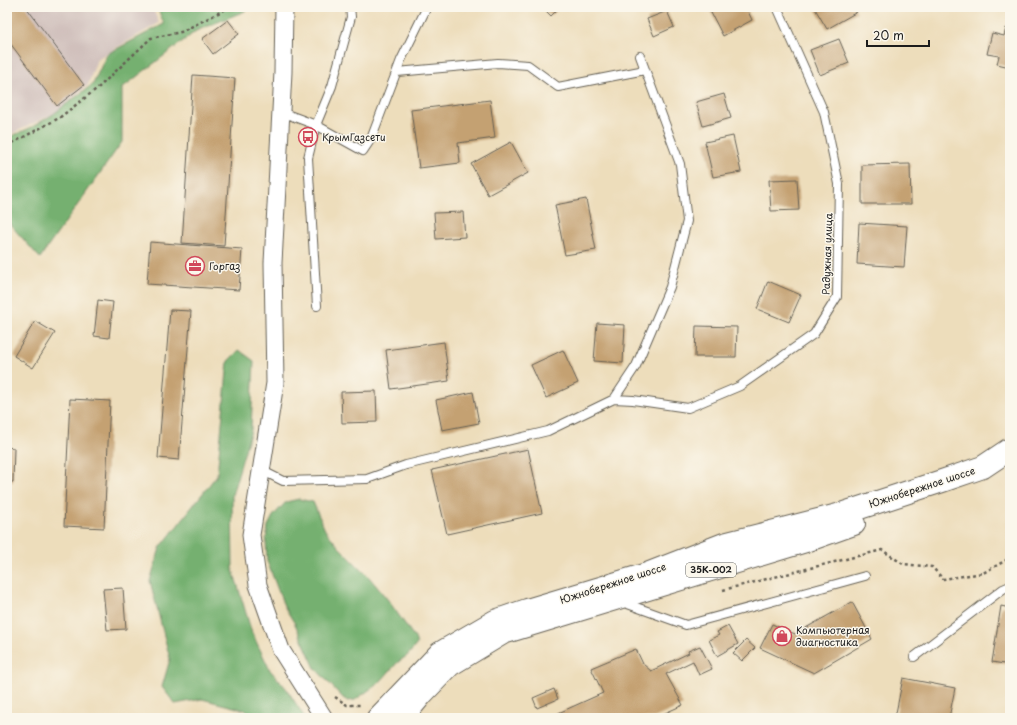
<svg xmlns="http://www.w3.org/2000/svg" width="1017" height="725" font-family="'Playpen Sans',sans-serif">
<rect width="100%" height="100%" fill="#fbf7ec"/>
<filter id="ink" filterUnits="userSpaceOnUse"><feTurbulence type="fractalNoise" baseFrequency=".025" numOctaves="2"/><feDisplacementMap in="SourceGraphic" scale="8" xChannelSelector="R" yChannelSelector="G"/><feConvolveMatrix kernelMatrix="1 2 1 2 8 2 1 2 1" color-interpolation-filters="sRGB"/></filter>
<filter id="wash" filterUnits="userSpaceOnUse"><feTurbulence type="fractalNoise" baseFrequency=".012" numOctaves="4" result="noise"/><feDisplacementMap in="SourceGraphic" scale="16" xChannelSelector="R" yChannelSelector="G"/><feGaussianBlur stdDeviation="0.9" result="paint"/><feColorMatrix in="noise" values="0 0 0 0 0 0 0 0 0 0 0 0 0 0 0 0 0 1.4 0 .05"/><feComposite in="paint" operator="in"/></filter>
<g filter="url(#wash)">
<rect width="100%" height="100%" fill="#edddbb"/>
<path fill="#d0c0bc" d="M 7,7 L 152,7 L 159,23 L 97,59 L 88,85 L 55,113 L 7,136 Z"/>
<path fill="#74b070" stroke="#486646" d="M 157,7 L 247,7 L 245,11 L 196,31 L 122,88 L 122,142 L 40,258 L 7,221 L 7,138 L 32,127 L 52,115 L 93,84 L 107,54 L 164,24 Z
M 239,350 L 254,361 L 251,430 L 232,495 L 233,570 L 252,633 L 270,670 L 286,688 L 305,718 L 256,718 L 245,710 L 202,699 L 175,704 L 162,687 L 170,659 L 150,581 L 160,548 L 217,475 L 228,361 Z
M 299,499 L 313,502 L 325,530 L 338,546 L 369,577 L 388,600 L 415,638 L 417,644 L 408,655 L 397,663 L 379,683 L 355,700 L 348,701 L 343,698 L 315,668 L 295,624 L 284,606 L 267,561 L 266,540 L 268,526 L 273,516 L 286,502 Z"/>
<g id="blocks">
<path fill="#c4a172" d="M 7,7 L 26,7 L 84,85 L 57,106 L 7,39 Z
M 542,7 L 560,7 L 551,16 Z
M 708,7 L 746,7 L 752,20 L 723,36 Z
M 814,7 L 854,7 L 857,12 L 827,29 Z
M 667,11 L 674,27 L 654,36 L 647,19 Z
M 228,20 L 239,34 L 213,54 L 202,39 Z
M 1006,28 L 1010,28 L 1010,67 L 997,64 L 999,56 L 987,54 L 992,33 L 1004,36 Z
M 839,39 L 849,63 L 820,75 L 810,50 Z
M 193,75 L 235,78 L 224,246 L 182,243 Z
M 724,94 L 731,118 L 703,126 L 696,102 Z
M 490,100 L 495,138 L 458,143 L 460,163 L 419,168 L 411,110 Z
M 733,136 L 741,172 L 713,177 L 705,142 Z
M 511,142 L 528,173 L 488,195 L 471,164 Z
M 910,164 L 911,204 L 862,204 L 862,165 Z
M 797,179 L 799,210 L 771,211 L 769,180 Z
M 586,199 L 596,250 L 565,255 L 555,205 Z
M 463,212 L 465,237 L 436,239 L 434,213 Z
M 859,223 L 907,226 L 904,267 L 857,264 Z
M 150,242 L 242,249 L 239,290 L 147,284 Z
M 768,281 L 801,295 L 789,322 L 757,309 Z
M 98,300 L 113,302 L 109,338 L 94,336 Z
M 170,310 L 191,311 L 179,460 L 158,458 Z
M 35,321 L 55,333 L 33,368 L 14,356 Z
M 597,323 L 625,325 L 623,363 L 594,361 Z
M 696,326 L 737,327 L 736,357 L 695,357 Z
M 444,342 L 449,381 L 391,389 L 386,350 Z
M 563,350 L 578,383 L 546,398 L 531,365 Z
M 376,391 L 377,422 L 342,423 L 341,392 Z
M 473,392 L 479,423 L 442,430 L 436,400 Z
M 70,399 L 110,401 L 104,528 L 64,526 Z
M 7,447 L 14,448 L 13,482 L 7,482 Z
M 528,449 L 542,513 L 447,534 L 432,470 Z
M 123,588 L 126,629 L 107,630 L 103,589 Z
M 852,602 L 872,639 L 814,673 L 760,648 L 772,624 L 795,634 Z
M 1001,606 L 1010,608 L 1010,665 L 992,662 Z
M 728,626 L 738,644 L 717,656 L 709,640 L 719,635 L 717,632 Z
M 746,640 L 755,648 L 742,661 L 733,653 Z
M 700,646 L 712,669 L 699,675 L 693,661 L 666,674 L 683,705 L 654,718 L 555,718 L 554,715 L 603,693 L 591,668 L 636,649 L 643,664 L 651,671 L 689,653 L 688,651 Z
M 903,678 L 955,688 L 949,718 L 895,718 Z
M 554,689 L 558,699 L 537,708 L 533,698 Z"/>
</g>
</g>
<g filter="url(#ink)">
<use href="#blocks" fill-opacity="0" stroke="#656054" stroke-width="1"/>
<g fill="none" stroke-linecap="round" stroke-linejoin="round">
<defs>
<path id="service" d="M 397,72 L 498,63 L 528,65 L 558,87 L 645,70
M 281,112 L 316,125 L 363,151 L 371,139 L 401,60 L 427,7
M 317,306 L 308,158 L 316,125 L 332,86 L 351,17 L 350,7
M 614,399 L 633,400 L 688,408 L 740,386 L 814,334 L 837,297 L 839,184 L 824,112 L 777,7
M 261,470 L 283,481 L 367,479 L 406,465 L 548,431 L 614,399 L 636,366 L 670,287 L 687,221 L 680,164 L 640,56
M 622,602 L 686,625 L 865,576
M 914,657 L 1003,589 L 1010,586"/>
<path id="minor" d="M 284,7 L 283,72 L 273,263 L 275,383 L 251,535 L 258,585 L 281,650 L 324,718"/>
<path id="trunk" d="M 378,718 L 440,653 L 495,621 L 527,610 L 647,574 L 724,544 L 838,515 L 942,481 L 983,467 L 1010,449
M 402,718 L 422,694 L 450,665 L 503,633 L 809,540 L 854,524"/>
</defs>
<use href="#service" stroke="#656054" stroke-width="10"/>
<use href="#minor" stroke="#656054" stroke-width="19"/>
<use href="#trunk" stroke="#656054" stroke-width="24"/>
<path stroke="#656054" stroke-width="2.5" stroke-dasharray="3 3" stroke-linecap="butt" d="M 7,146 L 59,118 L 99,87 L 151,38 L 181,32 L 230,7
M 723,590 L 882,550 L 903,564 L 932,567 L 943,579 L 983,573 L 1010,558
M 335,697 L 347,705 L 361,705"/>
<use href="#service" stroke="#fff" stroke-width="8"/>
<use href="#minor" stroke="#fff" stroke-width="17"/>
<use href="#trunk" stroke="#fff" stroke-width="22"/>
</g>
</g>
<defs>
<symbol id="bus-ring" viewBox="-11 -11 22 22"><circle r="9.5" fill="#fbf7ec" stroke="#d1495b" stroke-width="1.5"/><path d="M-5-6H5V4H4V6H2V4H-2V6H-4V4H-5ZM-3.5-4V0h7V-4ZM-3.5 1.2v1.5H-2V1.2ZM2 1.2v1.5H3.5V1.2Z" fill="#d1495b"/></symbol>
<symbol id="office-ring" viewBox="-11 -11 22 22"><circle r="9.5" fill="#fbf7ec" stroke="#d1495b" stroke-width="1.5"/><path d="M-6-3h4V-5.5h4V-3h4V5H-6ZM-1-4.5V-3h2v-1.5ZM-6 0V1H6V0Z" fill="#d1495b"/></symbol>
<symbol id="shop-ring" viewBox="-11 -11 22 22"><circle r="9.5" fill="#fbf7ec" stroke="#d1495b" stroke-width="1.5"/><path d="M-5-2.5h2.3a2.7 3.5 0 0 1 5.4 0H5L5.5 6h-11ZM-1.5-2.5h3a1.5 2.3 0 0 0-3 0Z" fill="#d1495b"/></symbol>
</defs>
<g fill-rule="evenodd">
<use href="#bus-ring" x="297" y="126" width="22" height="22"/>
<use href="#office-ring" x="184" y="255" width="22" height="22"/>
<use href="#shop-ring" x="771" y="625" width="22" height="22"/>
</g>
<g text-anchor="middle" stroke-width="3" stroke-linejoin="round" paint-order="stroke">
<rect fill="#fbf7ec" stroke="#5f5e5a" stroke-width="1" x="686" y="563" width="50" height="14" rx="3"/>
<g font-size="9" font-weight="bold" fill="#1c1c1c">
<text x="711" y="573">35К-002</text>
</g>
<g font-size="10" fill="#1c1c1c" stroke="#fbf7ec" text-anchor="start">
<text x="322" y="141">КрымГазсети</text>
<text x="209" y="270">Горгаз</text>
<text x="796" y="634">Компьютерная<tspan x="796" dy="12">диагностика</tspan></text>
</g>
<g font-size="10" fill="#1c1c1c" stroke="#fbf7ec">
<text transform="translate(827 254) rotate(-88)" y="4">Радужная улица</text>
<text transform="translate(922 487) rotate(-18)" y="4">Южнобережное шоссе</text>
<text transform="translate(613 583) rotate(-18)" y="4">Южнобережное шоссе</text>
</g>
</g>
<rect width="1017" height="725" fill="none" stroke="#fbf7ec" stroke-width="24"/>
<path d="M867 40v6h62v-6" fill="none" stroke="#1c1c1c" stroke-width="2"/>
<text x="873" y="40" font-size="12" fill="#1c1c1c" stroke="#fbf7ec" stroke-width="3" paint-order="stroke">20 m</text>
</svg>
